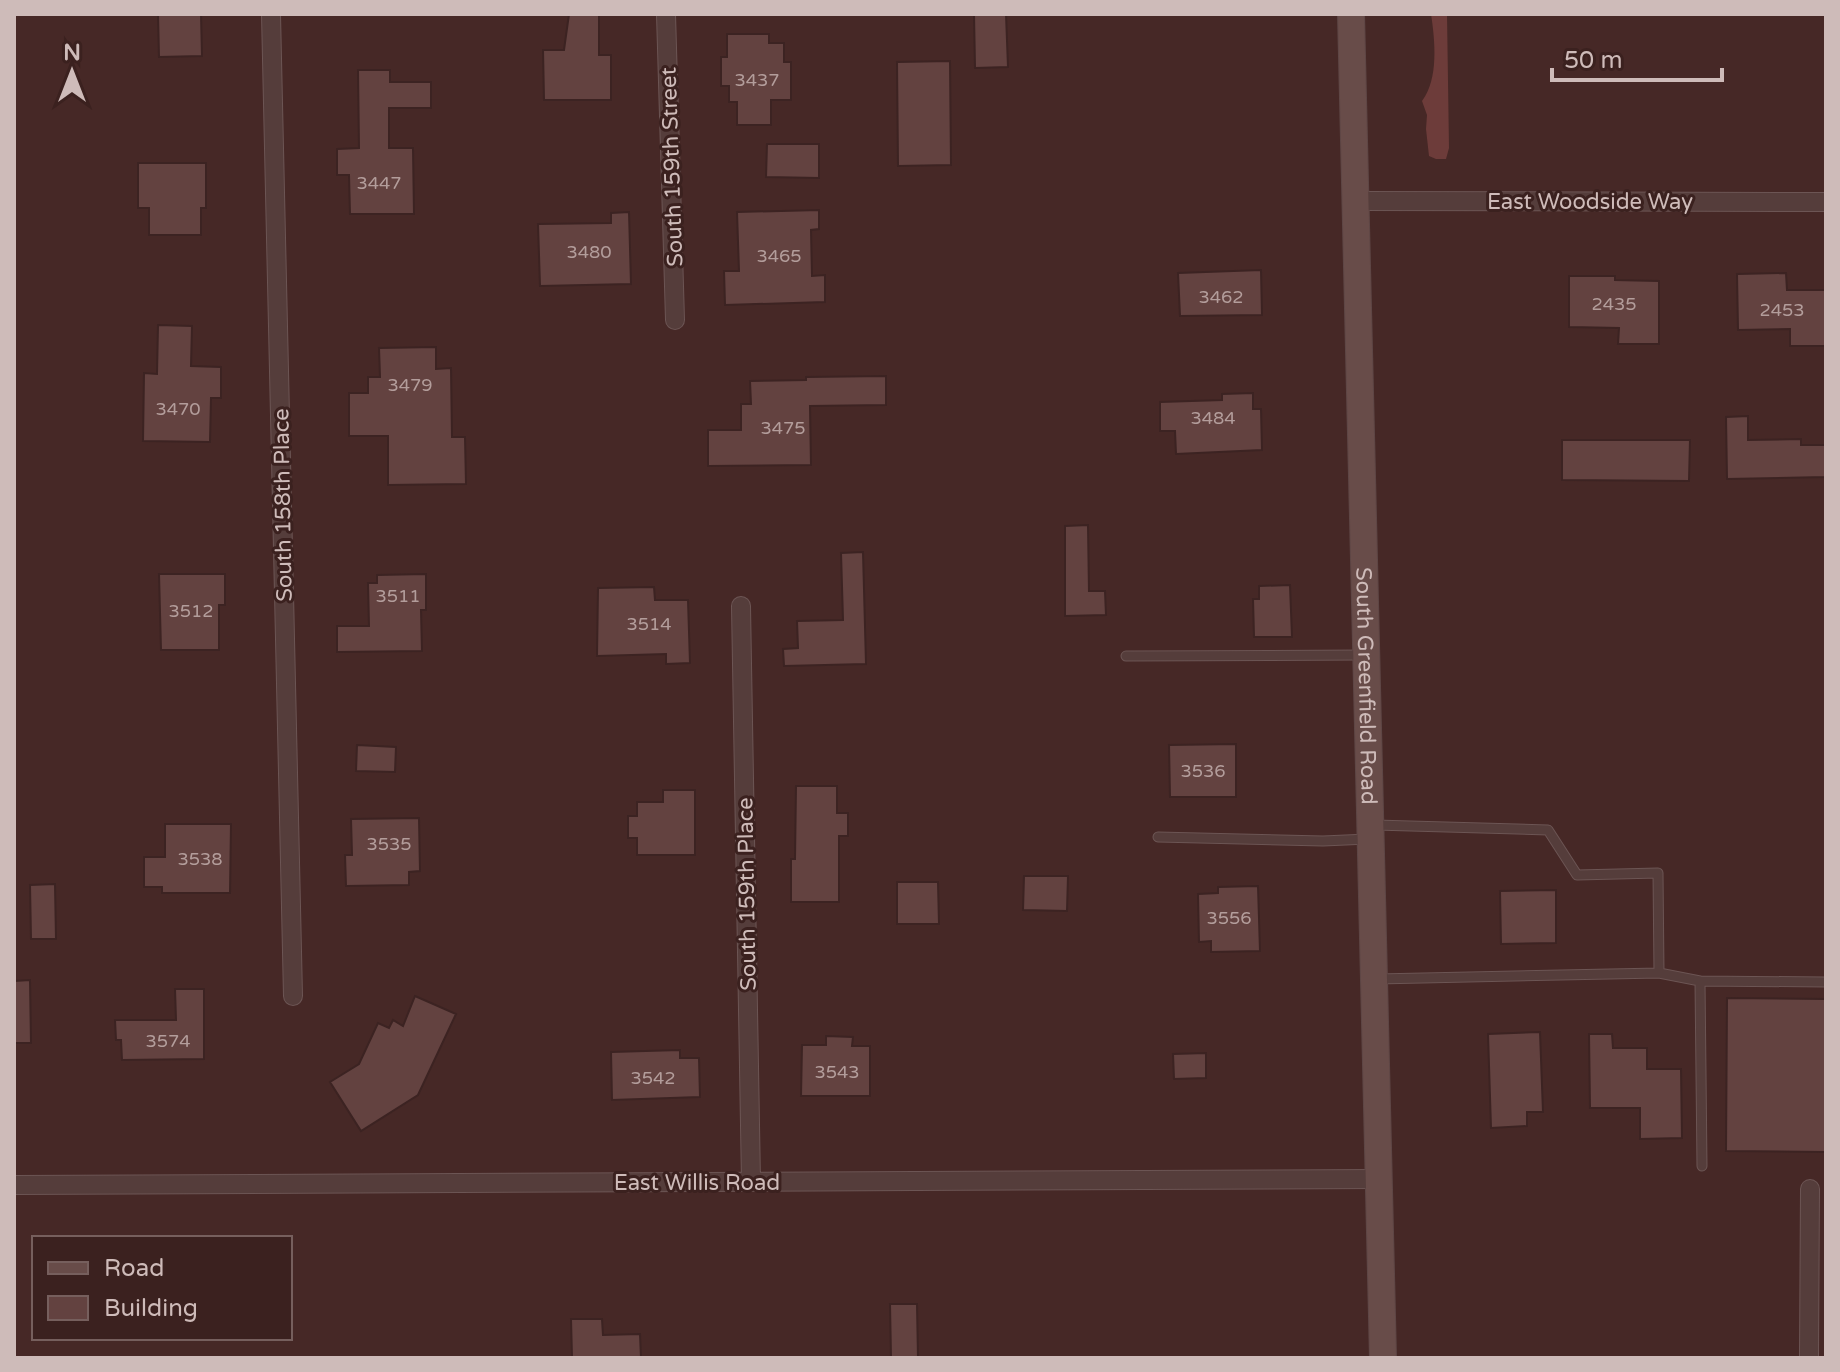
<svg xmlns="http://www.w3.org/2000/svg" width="1840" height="1372" font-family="'Varela Round',sans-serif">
<rect width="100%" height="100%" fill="#462826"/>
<path fill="#6d3c3a" d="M 1431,14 L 1447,14 L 1449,148 L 1446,159 L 1436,159 L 1429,156 L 1426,129 L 1427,115 L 1422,101 C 1439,79 1435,40 1431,14 Z"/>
<path fill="#634240" stroke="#3c2322" stroke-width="2" d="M 158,14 L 201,14 L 202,56 L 159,57 Z
M 569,14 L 599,14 L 599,55 L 611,55 L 611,100 L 544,100 L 543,50 L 564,50 Z
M 974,14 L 1006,14 L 1008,67 L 975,68 Z
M 727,34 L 769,34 L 769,43 L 784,43 L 784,62 L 791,62 L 791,100 L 771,100 L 771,125 L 737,125 L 737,102 L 729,102 L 729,86 L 721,86 L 721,57 L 727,57 Z
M 950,61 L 951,165 L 898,166 L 897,62 Z
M 358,70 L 390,70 L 390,82 L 431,82 L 431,108 L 389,108 L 389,148 L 413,148 L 414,214 L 350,214 L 349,175 L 337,175 L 337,149 L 359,148 Z
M 767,144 L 819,144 L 819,178 L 766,177 Z
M 138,163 L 206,163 L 206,208 L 201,208 L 201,235 L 149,235 L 149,208 L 138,208 Z
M 819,210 L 819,229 L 811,230 L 812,276 L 825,275 L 825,302 L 725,305 L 724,271 L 739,271 L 737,212 Z
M 629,212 L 631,284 L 540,286 L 538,224 L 611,223 L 611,213 Z
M 1261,270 L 1262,315 L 1180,316 L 1178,273 Z
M 1786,273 L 1787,290 L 1826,290 L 1826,346 L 1790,346 L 1790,329 L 1738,330 L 1737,274 Z
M 1569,276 L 1615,276 L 1615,280 L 1659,281 L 1659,344 L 1618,344 L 1619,328 L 1569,327 Z
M 158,325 L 192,326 L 191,366 L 221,367 L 221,398 L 211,398 L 210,442 L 143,441 L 144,373 L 157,374 Z
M 436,347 L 436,369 L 451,368 L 452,437 L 465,437 L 466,484 L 388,485 L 388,436 L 349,436 L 349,393 L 368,393 L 368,377 L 380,377 L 379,348 Z
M 886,376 L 886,405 L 810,406 L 811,465 L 708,466 L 708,430 L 741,430 L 741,404 L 751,404 L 750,381 L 806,380 L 806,377 Z
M 1253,393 L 1253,409 L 1261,409 L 1262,450 L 1176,454 L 1175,431 L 1160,431 L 1160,402 L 1222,400 L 1222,394 Z
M 1748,416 L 1748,440 L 1801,439 L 1801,445 L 1826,445 L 1826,477 L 1727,479 L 1726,417 Z
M 1562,440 L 1690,440 L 1689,481 L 1562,480 Z
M 1088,525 L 1089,591 L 1105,591 L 1106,615 L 1065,616 L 1065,526 Z
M 863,552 L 866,664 L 784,666 L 783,649 L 798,648 L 797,621 L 843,620 L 841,553 Z
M 159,574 L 225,574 L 225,605 L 219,605 L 219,650 L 161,650 Z
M 426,574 L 426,610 L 421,610 L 422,651 L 337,652 L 337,626 L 369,626 L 368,583 L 377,583 L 377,575 Z
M 1290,585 L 1292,637 L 1254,637 L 1253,599 L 1259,599 L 1259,586 Z
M 654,587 L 655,600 L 688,600 L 690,663 L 666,664 L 666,654 L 597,656 L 598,588 Z
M 1236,744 L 1236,797 L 1170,797 L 1169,745 Z
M 357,745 L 396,747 L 395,772 L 356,771 Z
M 796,786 L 837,786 L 837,813 L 848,813 L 848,836 L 839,836 L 839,902 L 791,902 L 791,859 L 795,859 Z
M 663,790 L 695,790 L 695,855 L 637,855 L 637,838 L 628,838 L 628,816 L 637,816 L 637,802 L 663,802 Z
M 419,818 L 420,871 L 409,872 L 409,885 L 346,886 L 345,855 L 352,855 L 351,819 Z
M 165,824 L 231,824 L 230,893 L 162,893 L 162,887 L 144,887 L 144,857 L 165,857 Z
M 1024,876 L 1068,876 L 1067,911 L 1023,910 Z
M 897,882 L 938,882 L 939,924 L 897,924 Z
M 55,884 L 56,939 L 31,939 L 30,885 Z
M 1258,886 L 1260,951 L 1211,952 L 1211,941 L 1199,942 L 1198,894 L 1218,893 L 1218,887 Z
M 1556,890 L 1556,943 L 1501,944 L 1500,891 Z
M 30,980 L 31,1043 L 14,1043 L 14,981 Z
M 175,989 L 204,989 L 204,1059 L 122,1060 L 121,1040 L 116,1040 L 115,1020 L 176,1020 Z
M 415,996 L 456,1014 L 418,1095 L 361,1131 L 330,1082 L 359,1064 L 378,1023 L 389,1028 L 393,1020 L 403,1026 Z
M 1727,998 L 1826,999 L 1826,1152 L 1726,1151 Z
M 1540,1032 L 1543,1112 L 1527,1112 L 1527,1126 L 1491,1128 L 1488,1034 Z
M 1589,1034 L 1612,1034 L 1613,1048 L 1647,1048 L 1647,1069 L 1681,1069 L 1682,1138 L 1640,1139 L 1640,1108 L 1590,1108 Z
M 826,1036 L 853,1037 L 852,1046 L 870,1046 L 870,1096 L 801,1096 L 802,1045 L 826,1045 Z
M 680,1050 L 680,1058 L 699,1058 L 700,1097 L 612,1100 L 611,1052 Z
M 1206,1053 L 1206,1078 L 1174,1079 L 1173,1054 Z
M 890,1304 L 917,1304 L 918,1358 L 891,1358 Z
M 571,1319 L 602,1319 L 603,1335 L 640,1334 L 641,1358 L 572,1358 Z"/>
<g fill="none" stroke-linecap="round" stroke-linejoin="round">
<defs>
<path id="lane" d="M 1126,656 L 1364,655
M 1375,825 L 1548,830 L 1577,875 L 1658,873 L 1659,973
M 1158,837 L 1323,841 L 1368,839
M 1377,979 L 1659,973 L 1700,981 L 1702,1166
M 1700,981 L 1826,982"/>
<path id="street" d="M 271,14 L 293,996
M 666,14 L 675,320
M 1355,201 L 1826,202
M 741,606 L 751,1182
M 14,1185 L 1380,1179
M 1809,1358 L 1810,1189"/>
<g id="secondary">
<path id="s1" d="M 1351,14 L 1383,1358"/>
</g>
</defs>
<use href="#lane" stroke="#6c5554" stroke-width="11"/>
<use href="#street" stroke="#6c5554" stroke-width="20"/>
<use href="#secondary" stroke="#5e4645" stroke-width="28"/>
<use href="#lane" stroke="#553d3b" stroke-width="9"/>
<use href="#street" stroke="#553d3b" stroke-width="18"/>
<use href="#secondary" stroke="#684c49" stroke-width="26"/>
</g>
<g text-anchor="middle" stroke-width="6" stroke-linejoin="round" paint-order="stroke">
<g font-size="18" fill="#b39d9b">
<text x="757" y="86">3437</text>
<text x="379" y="189">3447</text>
<text x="589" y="258">3480</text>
<text x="779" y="262">3465</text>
<text x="1221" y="303">3462</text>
<text x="1614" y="310">2435</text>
<text x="1782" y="316">2453</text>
<text x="410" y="391">3479</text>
<text x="178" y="415">3470</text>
<text x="1213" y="424">3484</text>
<text x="783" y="434">3475</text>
<text x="398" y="602">3511</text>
<text x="191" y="617">3512</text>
<text x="649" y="630">3514</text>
<text x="1203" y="777">3536</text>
<text x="389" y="850">3535</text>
<text x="200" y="865">3538</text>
<text x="1229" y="924">3556</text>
<text x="168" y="1047">3574</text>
<text x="837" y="1078">3543</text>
<text x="653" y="1084">3542</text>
</g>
<g font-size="22" fill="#cebbb9" stroke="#3b211f">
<text transform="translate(671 167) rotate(-92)" y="8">South 159th Street</text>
<text x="1590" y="209">East Woodside Way</text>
<text transform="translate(282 505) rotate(-91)" y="8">South 158th Place</text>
<text dy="8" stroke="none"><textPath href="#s1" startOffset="672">South Greenfield Road</textPath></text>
<text transform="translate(746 894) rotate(-91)" y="8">South 159th Place</text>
<text x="697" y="1190">East Willis Road</text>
</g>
</g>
<rect width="1840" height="1372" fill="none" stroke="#cebbb9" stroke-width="32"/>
<rect x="32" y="1236" width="260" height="104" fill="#3b211f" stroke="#765f5d" stroke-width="2"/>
<rect x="48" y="1262" width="40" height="12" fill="#684c49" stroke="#765f5d" stroke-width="2"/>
<text x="104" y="1276" font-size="24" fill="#cebbb9">Road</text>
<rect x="48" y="1296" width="40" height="24" fill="#634240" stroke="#765f5d" stroke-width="2"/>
<text x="104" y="1316" font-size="24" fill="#cebbb9">Building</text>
<g transform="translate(72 72)" stroke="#3b211f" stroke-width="6" paint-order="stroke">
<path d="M0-6L14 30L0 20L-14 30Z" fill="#cebbb9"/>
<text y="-12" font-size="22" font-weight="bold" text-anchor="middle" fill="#cebbb9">N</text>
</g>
<path d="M1552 68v12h170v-12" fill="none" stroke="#cebbb9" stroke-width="4"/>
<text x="1564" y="68" font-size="24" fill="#cebbb9" stroke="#3b211f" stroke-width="6" paint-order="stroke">50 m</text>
</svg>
